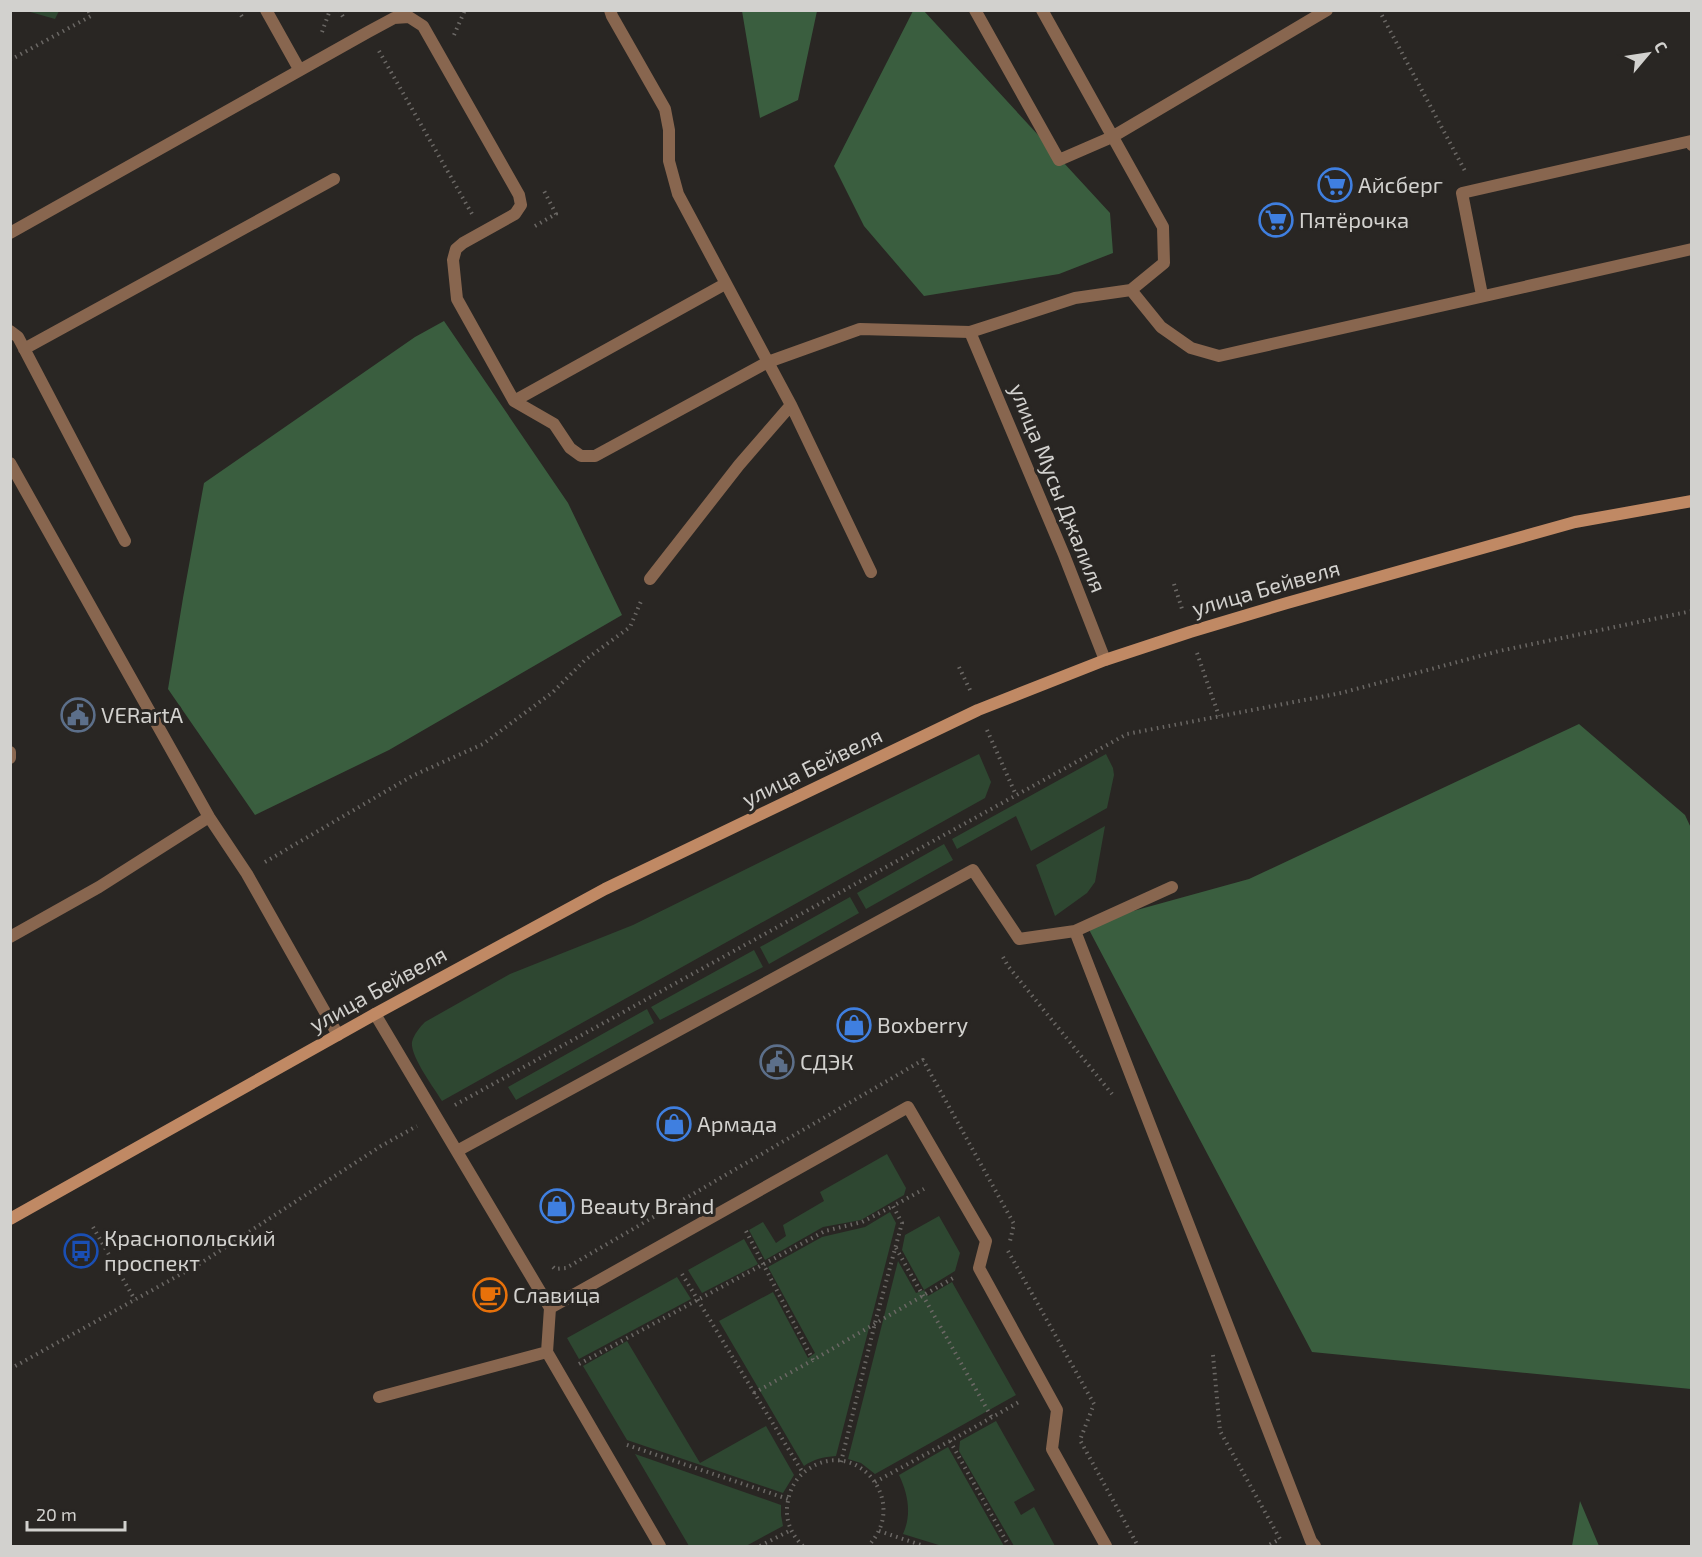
<svg xmlns="http://www.w3.org/2000/svg" width="1702" height="1557" font-family="'Exo 2',sans-serif">
<rect width="100%" height="100%" fill="#292623"/>
<path fill="#2e4731" d="M 27,11 L 59,10 L 59,11 L 55,19 Z
M 979,754 L 991,782 L 985,798 L 442,1101 C 434,1088 410,1056 412,1042 C 414,1034 420,1027 425,1022 L 510,974 L 633,925 Z
M 1106,754 L 1113,768 L 1114,775 L 1107,808 L 1031,851 L 1016,816 L 957,849 L 952,839 Z
M 1105,826 L 1095,882 L 1087,893 L 1055,916 L 1036,865 Z
M 944,844 L 953,860 L 866,909 L 857,893 Z
M 850,897 L 859,913 L 769,964 L 760,947 Z
M 754,950 L 763,967 L 660,1020 L 651,1007 Z
M 647,1009 L 654,1023 L 516,1100 L 508,1087 Z
M 887,1154 L 906,1188 L 904,1195 L 861,1220 L 823,1227 L 765,1260 L 749,1230 L 763,1222 L 776,1243 L 786,1236 L 783,1225 L 824,1201 L 820,1192 Z
M 890,1212 L 896,1223 L 836,1456 C 823,1457 814,1459 804,1466 L 719,1321 L 773,1292 L 808,1358 L 815,1353 L 768,1267 L 822,1237 L 865,1227 Z
M 939,1216 L 960,1253 L 955,1271 L 924,1290 L 928,1296 L 952,1282 L 1016,1395 L 875,1474 L 861,1463 L 848,1459 L 898,1261 L 916,1293 L 924,1290 L 902,1250 L 905,1235 Z
M 744,1239 L 758,1264 L 702,1293 L 688,1270 Z
M 677,1277 L 691,1299 L 579,1359 L 567,1338 Z
M 627,1341 L 700,1463 L 766,1426 L 794,1475 L 783,1493 L 627,1440 L 583,1366 Z
M 996,1421 L 1035,1490 L 1014,1502 L 1021,1515 L 1034,1507 L 1055,1546 L 1014,1546 L 959,1451 L 960,1441 Z
M 948,1447 L 1004,1546 L 942,1546 L 903,1534 C 912,1514 908,1494 899,1475 Z
M 635,1454 L 781,1505 L 781,1515 L 783,1526 L 746,1546 L 689,1546 Z"/>
<path fill="#3a5e3f" d="M 742,11 L 817,11 L 798,100 L 760,118 Z
M 913,11 L 924,11 L 1110,213 L 1113,253 L 1059,274 L 924,296 L 864,226 L 834,166 Z
M 444,321 L 568,503 L 622,615 L 389,750 L 255,815 L 168,689 L 183,598 L 204,483 L 415,337 Z
M 1579,724 L 1685,815 L 1691,828 L 1691,1389 L 1312,1352 L 1086,924 L 1249,879 Z
M 1580,1501 L 1599,1546 L 1572,1546 Z"/>
<g fill="none" stroke-linecap="round" stroke-linejoin="round">
<path stroke="#6b6865" stroke-width="4" stroke-dasharray="1.5 4.5" stroke-linecap="butt" d="M 238,10 L 244,20
M 339,10 L 345,20
M 1379,10 L 1465,171
M 322,32 L 330,10
M 454,35 L 465,10
M 379,51 L 472,214
M 10,60 L 91,16 L 88,10
M 535,226 L 556,214 L 543,189
M 1174,584 L 1183,612
M 1197,653 L 1219,716
M 959,667 L 970,690
M 987,730 L 1016,795
M 265,862 L 412,776 L 483,744 L 553,692 L 585,660 L 630,627 L 642,599
M 1003,957 L 1008,966 L 1112,1094
M 455,1105 L 1127,734 L 1341,693 L 1499,651 L 1692,611
M 93,1227 L 135,1300
M 746,1231 L 813,1360
M 896,1248 L 992,1418
M 1008,1251 L 1094,1404 L 1080,1440 L 1138,1546
M 553,1267 L 555,1269 L 566,1268 L 923,1060 L 1014,1224 L 1010,1241
M 682,1274 L 803,1473
M 1213,1355 L 1220,1431 L 1280,1539 L 1267,1546
M 579,1364 L 825,1231 L 862,1222 L 893,1206
M 10,1369 L 201,1263 L 381,1146 L 417,1126
M 754,1393 L 813,1360 L 953,1278
M 950,1441 L 1009,1546
M 627,1445 L 788,1499
M 841,1462 L 875,1323 L 902,1223 L 893,1206 L 924,1189
M 875,1482 L 950,1441 L 1019,1402
M 879,1531 L 924,1546
M 760,1546 L 791,1530
M 803,1546 C 791,1535 784,1518 788,1501 C 790,1488 797,1477 807,1470 C 856,1435 911,1502 868,1546"/>
<path stroke="#88664f" stroke-width="12" d="M 266,10 L 299,69
M 610,10 L 612,16 L 665,109 L 669,130 L 669,161 L 678,194 L 791,405 L 871,572
M 975,10 L 1059,160 L 1112,137 L 1327,10
M 1042,10 L 1163,227 L 1164,263 L 1131,290 L 1161,327 L 1191,348 L 1219,356 L 1692,249
M 10,233 L 368,32 L 394,18 L 409,17 L 423,26 L 519,195 L 521,205 L 515,214 L 463,243 L 456,249 L 453,260 L 457,299 L 514,401 L 554,424 L 570,448 L 581,456 L 595,456 L 768,362 L 860,329 L 970,332 L 1075,298 L 1131,290
M 1482,295 L 1462,193 L 1691,141 L 1692,145
M 10,331 L 18,337 L 125,541
M 24,349 L 334,179
M 514,401 L 725,284
M 10,463 L 209,817 L 247,874 L 338,1035
M 650,579 L 739,465 L 791,405
M 10,752 L 10,758
M 1075,931 L 1172,887
M 10,937 L 99,887 L 209,817
M 375,1014 L 550,1308 L 547,1352 L 660,1546
M 457,1151 L 973,870 L 1019,939 L 1075,931 L 1311,1541 L 1315,1546
M 550,1308 L 908,1107 L 986,1241 L 979,1268 L 1057,1410 L 1052,1449 L 1106,1546
M 379,1397 L 547,1352"/>
<path stroke="#88664f" stroke-width="12" d="M 970,332 L 1064,555 L 1105,660"/>
<path stroke="#c08964" stroke-width="12" d="M 10,1219 L 375,1014 L 605,889 L 978,710 L 1105,660 L 1190,632 L 1287,603 L 1575,522 L 1692,501"/>
</g>
<defs>
<symbol id="supermarket-ring" viewBox="-11 -11 22 22"><circle r="9.5" fill="#292623" stroke="#3f7fe0" stroke-width="1.5"/><path d="M-6-5.5h2.5l.6 2H6L4.5 2H-2.5L-4.4-4H-6ZM-1.5 3.2a1.3 1.3 0 1 0 .1 0ZM3 3.2a1.3 1.3 0 1 0 .1 0Z" fill="#3f7fe0"/></symbol>
<symbol id="civic-ring" viewBox="-11 -11 22 22"><circle r="9.5" fill="#292623" stroke="#5c6f8a" stroke-width="1.5"/><path d="M-.6-6.5H3V-4.5H.6V-3L4-1V1h2V6H-6V1h2V-1L-.6-3ZM-1.2 2.5V6h2.4V2.5Z" fill="#5c6f8a"/></symbol>
<symbol id="shop-ring" viewBox="-11 -11 22 22"><circle r="9.5" fill="#292623" stroke="#3f7fe0" stroke-width="1.5"/><path d="M-5-2.5h2.3a2.7 3.5 0 0 1 5.4 0H5L5.5 6h-11ZM-1.5-2.5h3a1.5 2.3 0 0 0-3 0Z" fill="#3f7fe0"/></symbol>
<symbol id="bus-ring" viewBox="-11 -11 22 22"><circle r="9.5" fill="#292623" stroke="#1a4fb4" stroke-width="1.5"/><path d="M-5-6H5V4H4V6H2V4H-2V6H-4V4H-5ZM-3.5-4V0h7V-4ZM-3.5 1.2v1.5H-2V1.2ZM2 1.2v1.5H3.5V1.2Z" fill="#1a4fb4"/></symbol>
<symbol id="cafe-ring" viewBox="-11 -11 22 22"><circle r="9.5" fill="#292623" stroke="#e8710a" stroke-width="1.5"/><path d="M-5.5-4.5H6V0H3Q3 3.5 0 3.5H-2.5Q-5.5 3.5-5.5 0ZM3-3.2v2h1.7v-2ZM-6 4.5H4V6H-6Z" fill="#e8710a"/></symbol>
</defs>
<g fill-rule="evenodd">
<use href="#supermarket-ring" x="1316" y="166" width="38" height="38"/>
<use href="#supermarket-ring" x="1257" y="201" width="38" height="38"/>
<use href="#civic-ring" x="59" y="696" width="38" height="38"/>
<use href="#shop-ring" x="835" y="1006" width="38" height="38"/>
<use href="#civic-ring" x="758" y="1043" width="38" height="38"/>
<use href="#shop-ring" x="655" y="1105" width="38" height="38"/>
<use href="#shop-ring" x="538" y="1187" width="38" height="38"/>
<use href="#bus-ring" x="62" y="1232" width="38" height="38"/>
<use href="#cafe-ring" x="471" y="1276" width="38" height="38"/>
</g>
<g text-anchor="middle" stroke-width="6" stroke-linejoin="round" paint-order="stroke">
<g font-size="22" fill="#d2d1ce" stroke="#292623" text-anchor="start">
<text x="1358" y="193">Айсберг</text>
<text x="1299" y="228">Пятёрочка</text>
<text x="101" y="723">VERartA</text>
<text x="877" y="1033">Boxberry</text>
<text x="800" y="1070">СДЭК</text>
<text x="697" y="1132">Армада</text>
<text x="580" y="1214">Beauty Brand</text>
<text x="104" y="1246">Краснопольский<tspan x="104" dy="25">проспект</tspan></text>
<text x="513" y="1303">Славица</text>
</g>
<g font-size="22" fill="#d2d1ce" stroke="#292623">
<text transform="translate(1058 488) rotate(68)" y="8">улица Мусы Джалиля</text>
<text transform="translate(1266 588) rotate(-16)" y="8">улица Бейвеля</text>
<text transform="translate(812 767) rotate(-26)" y="8">улица Бейвеля</text>
<text transform="translate(378 989) rotate(-29)" y="8">улица Бейвеля</text>
</g>
</g>
<rect width="1702" height="1557" fill="none" stroke="#d2d1ce" stroke-width="24"/>
<g transform="translate(1648 54) rotate(61)" stroke="#292623" stroke-width="4.5" paint-order="stroke">
<path d="M0-4.5L10 22L0 15L-10 22Z" fill="#d2d1ce"/>
<text y="-9" font-size="16" font-weight="bold" text-anchor="middle" fill="#d2d1ce">С</text>
</g>
<path d="M27 1521v9h98v-9" fill="none" stroke="#d2d1ce" stroke-width="3"/>
<text x="36" y="1521" font-size="18" fill="#d2d1ce" stroke="#292623" stroke-width="4.5" paint-order="stroke">20 m</text>
</svg>
